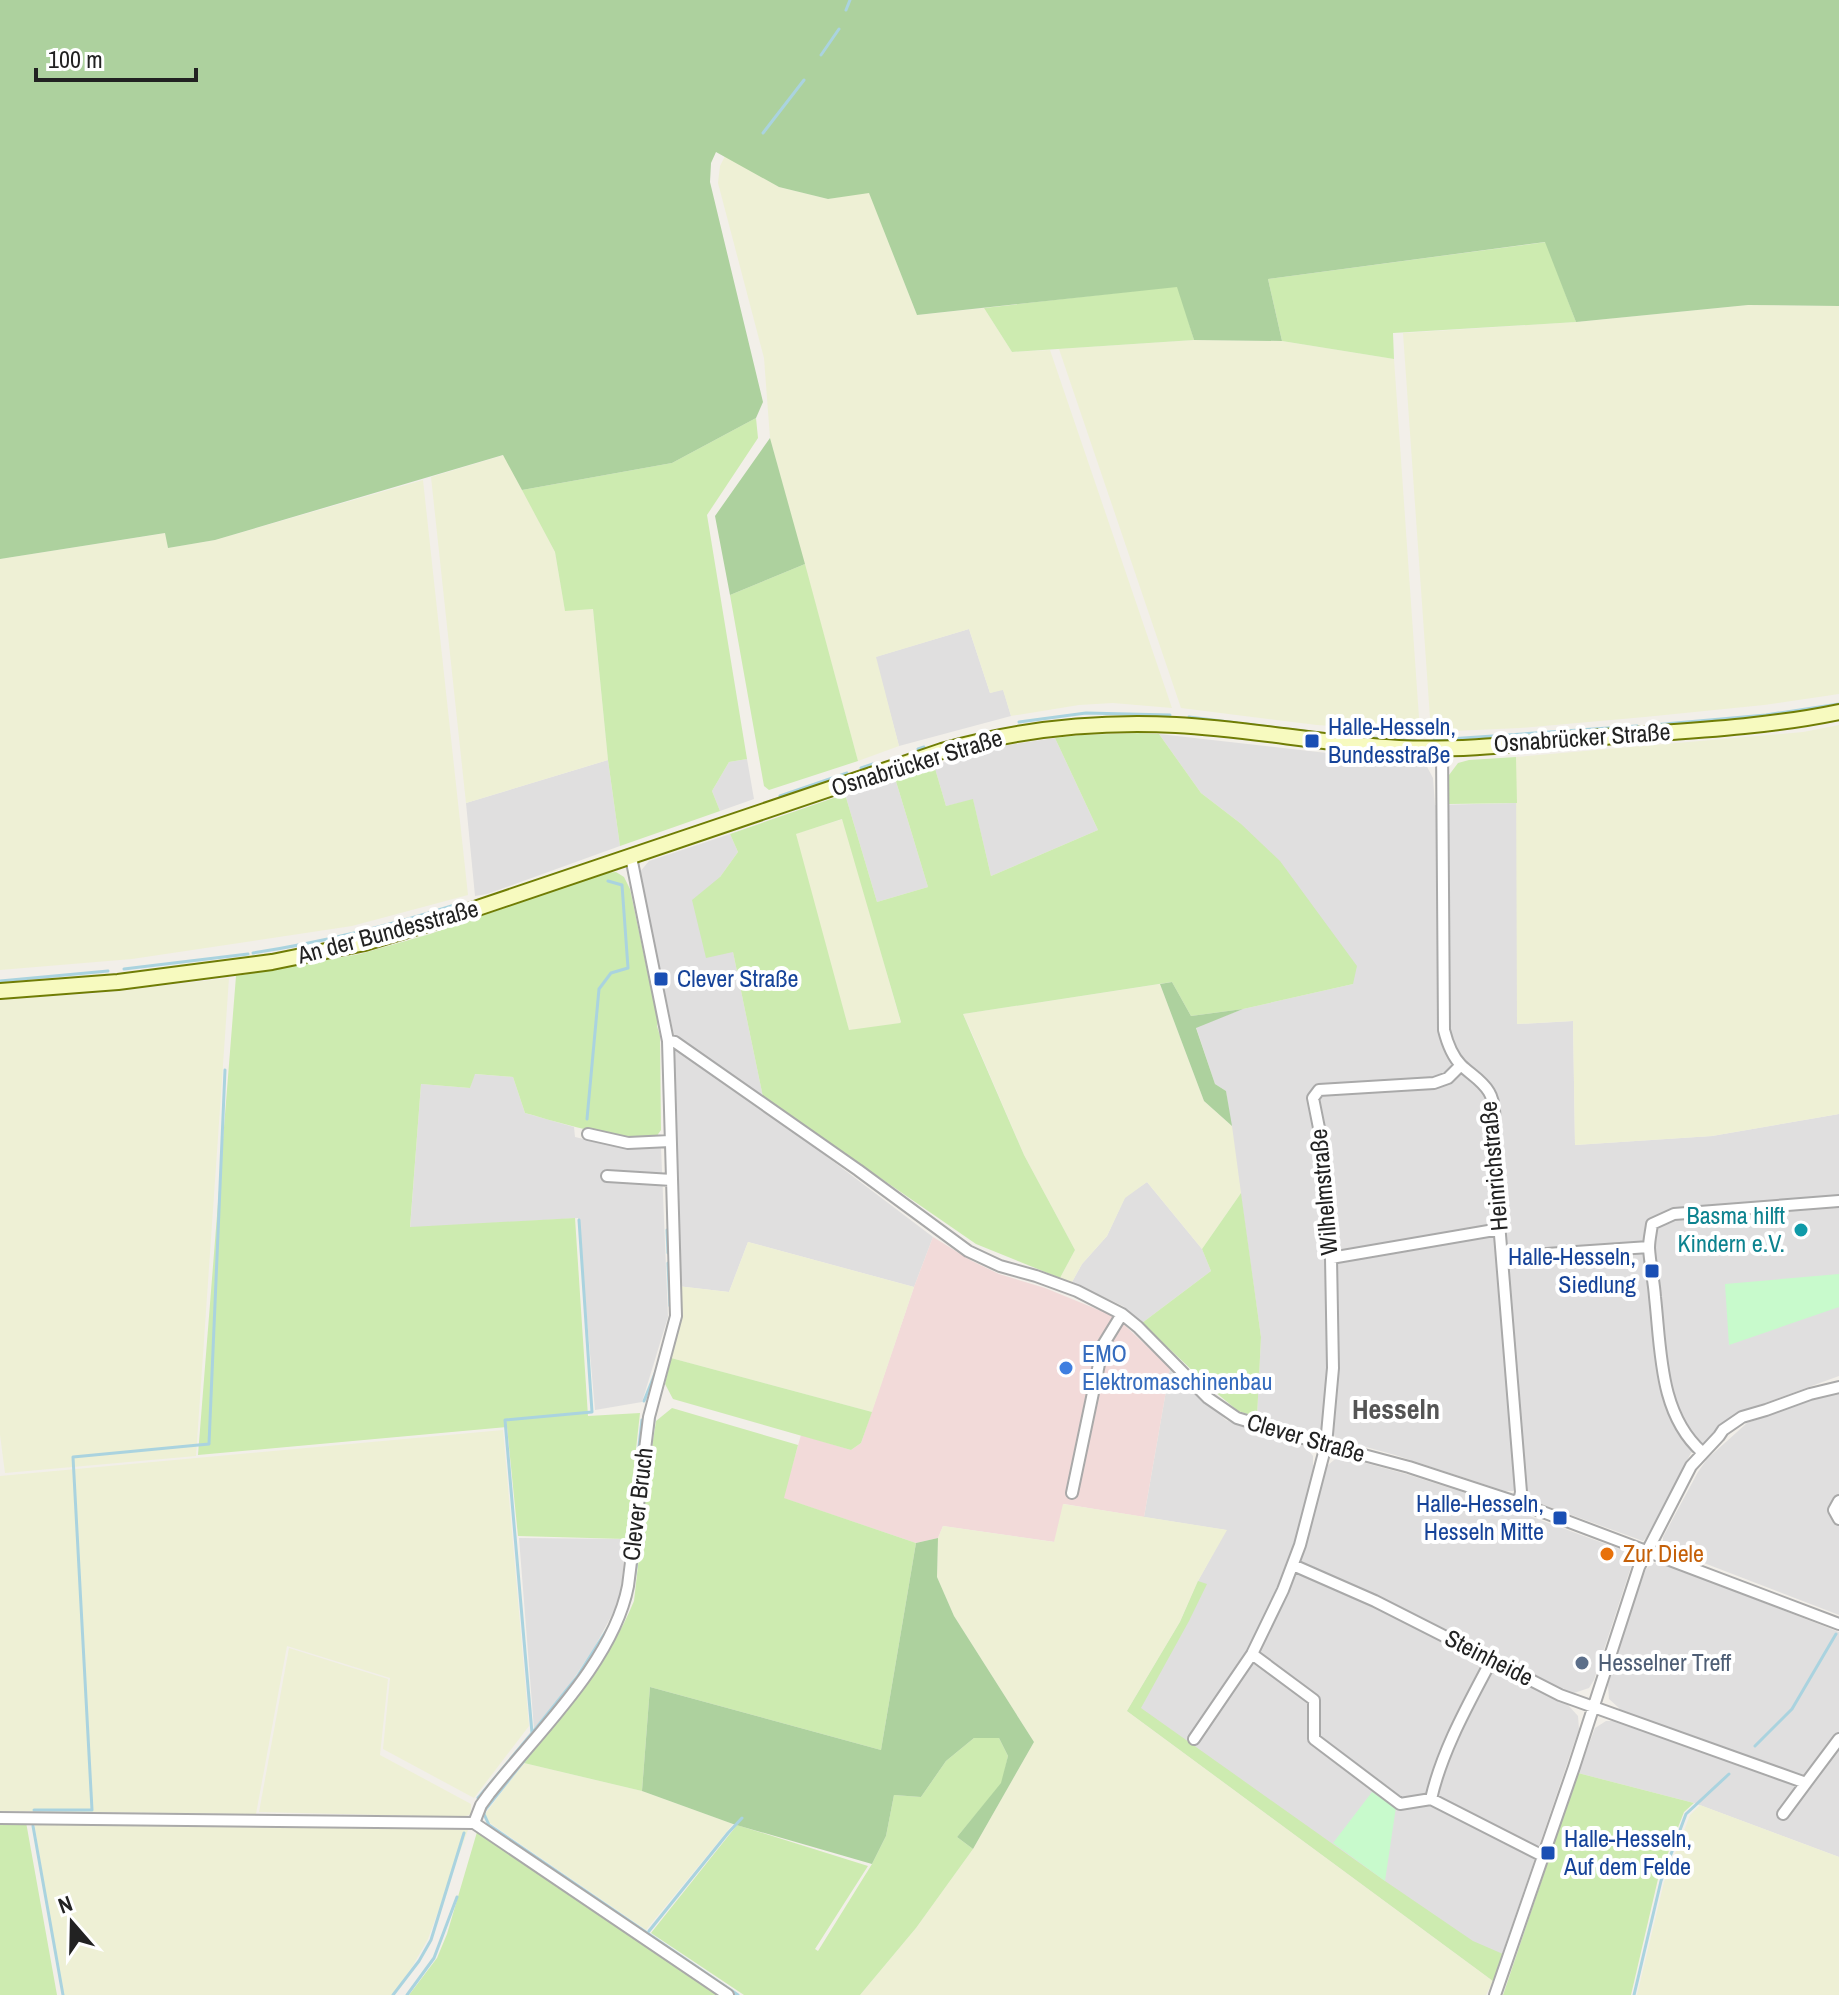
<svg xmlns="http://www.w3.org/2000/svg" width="1839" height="1995" font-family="'Archivo Narrow',sans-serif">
<rect width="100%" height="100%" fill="#f2efe9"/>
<path fill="#e0dfdf" d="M 969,629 L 990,693 L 1003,689 L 1011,716 L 899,746 L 875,657 Z
M 1159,734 L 1362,757 L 1424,761 L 1433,778 L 1435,805 L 1517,803 L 1517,1024 L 1573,1021 L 1575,1145 L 1712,1136 L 1839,1114 L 1839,1376 L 1740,1412 L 1691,1453 L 1646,1538 L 1643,1541 L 1533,1501 L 1525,1492 L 1516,1489 L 1513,1491 L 1505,1491 L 1395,1455 L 1337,1439 L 1331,1431 L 1321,1430 L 1316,1433 L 1257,1417 L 1261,1337 L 1226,1091 L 1215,1084 L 1196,1027 L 1243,1009 L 1353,984 L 1240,823 L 1201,793 Z
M 1055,738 L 1098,830 L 991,876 L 973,800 L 946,806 L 934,765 L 1008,745 Z
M 747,759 L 754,799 L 720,811 L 712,791 L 729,762 Z
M 608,760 L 620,846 L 487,894 L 475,896 L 466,803 Z
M 895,778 L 928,887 L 877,902 L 845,794 Z
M 730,834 L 738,852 L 720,877 L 733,952 L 763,1097 L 674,1035 L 639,873 L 649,861 Z
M 673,1047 L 760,1106 L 933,1237 L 914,1287 L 748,1242 L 729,1292 L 677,1286 Z
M 474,1074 L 513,1077 L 525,1113 L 574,1127 L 575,1137 L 626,1149 L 661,1147 L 668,1317 L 642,1402 L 595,1410 L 578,1218 L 410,1228 L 421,1084 L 470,1088 Z
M 1147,1182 L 1202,1249 L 1211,1271 L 1142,1323 L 1123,1306 L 1072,1282 L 1082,1264 L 1107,1236 L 1125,1197 Z
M 1170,1368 L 1226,1420 L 1253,1431 L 1305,1446 L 1313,1456 L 1313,1465 L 1327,1466 L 1334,1460 L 1343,1457 L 1406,1474 L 1472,1495 L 1625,1551 L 1631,1557 L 1632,1564 L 1594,1680 L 1589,1688 L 1574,1693 L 1568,1705 L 1578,1716 L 1579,1729 L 1493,1981 L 1127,1711 L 1180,1622 L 1198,1581 L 1226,1530 L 1144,1517 Z
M 1839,1390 L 1839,1615 L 1665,1548 L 1663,1545 L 1663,1537 L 1698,1472 L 1707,1459 L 1747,1423 Z
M 519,1538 L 626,1539 L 620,1600 L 594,1648 L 568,1687 L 534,1729 Z
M 1652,1563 L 1662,1563 L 1839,1632 L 1839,1857 L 1694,1803 L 1578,1773 L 1595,1728 L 1606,1721 L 1616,1721 L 1619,1708 L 1609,1699 L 1608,1685 L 1627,1621 L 1646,1569 Z"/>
<path fill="#f2dad9" d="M 933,1237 L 972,1261 L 999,1274 L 1045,1288 L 1116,1317 L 1170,1368 L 1144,1517 L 1064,1504 L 1055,1542 L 943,1526 L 938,1538 L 916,1543 L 783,1498 L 801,1435 L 851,1450 L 861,1443 L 914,1287 Z"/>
<path fill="#eef0d5" d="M 725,156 L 779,187 L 828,199 L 869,192 L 917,315 L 984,308 L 1012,352 L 1050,350 L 1172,708 L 1113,703 L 1079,705 L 1011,716 L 1003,690 L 990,693 L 969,629 L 876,657 L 899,746 L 858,761 L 770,438 L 764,358 L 718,183 L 720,166 Z
M 1748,305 L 1839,306 L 1839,694 L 1764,705 L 1645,717 L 1520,728 L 1431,732 L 1403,333 L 1576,322 Z
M 1194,340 L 1282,341 L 1394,359 L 1420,732 L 1317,725 L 1181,708 L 1059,349 Z
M 504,455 L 555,552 L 565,610 L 593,609 L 608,760 L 466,803 L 431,477 Z
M 423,480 L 468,895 L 352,926 L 132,959 L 0,970 L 0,559 L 166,533 L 168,548 L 215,540 Z
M 1839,725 L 1839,1114 L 1712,1136 L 1575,1145 L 1573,1021 L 1517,1024 L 1516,757 L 1803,732 Z
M 843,819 L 901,1023 L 849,1031 L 795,834 Z
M 229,978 L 196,1456 L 5,1473 L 0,1435 L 0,998 L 91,994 Z
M 1160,984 L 1204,1101 L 1232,1126 L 1241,1193 L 1202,1249 L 1147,1182 L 1125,1198 L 1107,1236 L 1082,1264 L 1072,1282 L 1060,1278 L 1075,1250 L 1024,1155 L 971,1031 L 963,1014 Z
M 748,1242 L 914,1287 L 872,1412 L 671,1358 L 680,1323 L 677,1286 L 729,1292 Z
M 503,1430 L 529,1726 L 474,1798 L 383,1749 L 390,1678 L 287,1646 L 256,1814 L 0,1811 L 0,1476 Z
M 1063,1504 L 1227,1530 L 1198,1581 L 1180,1622 L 1127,1711 L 1493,1981 L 1486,1995 L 860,1995 L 916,1928 L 973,1849 L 1034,1742 L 954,1616 L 937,1577 L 938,1538 L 943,1526 L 1054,1542 Z
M 289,1648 L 388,1679 L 380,1755 L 471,1804 L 471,1814 L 463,1817 L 259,1812 Z
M 524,1763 L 642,1791 L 733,1824 L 646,1930 L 487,1821 L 485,1814 Z
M 1700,1805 L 1839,1857 L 1839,1995 L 1637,1995 L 1664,1882 L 1690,1815 Z
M 34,1822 L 416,1827 L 468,1830 L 428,1939 L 412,1967 L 392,1995 L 62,1995 Z"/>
<path fill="#cdebb0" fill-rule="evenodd" d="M 1546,242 L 1576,322 L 1393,333 L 1394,359 L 1282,341 L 1268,279 Z
M 1178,286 L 1194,340 L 1012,352 L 984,308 Z
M 756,418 L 758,438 L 707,515 L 747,759 L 729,762 L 712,791 L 720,811 L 620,846 L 608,760 L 593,609 L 565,611 L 555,552 L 522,490 L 672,463 Z
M 805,564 L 858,761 L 769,790 L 764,786 L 730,595 Z
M 1139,733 L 1159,734 L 1201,793 L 1240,823 L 1280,861 L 1357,966 L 1353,984 L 1243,1009 L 1191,1016 L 1172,982 L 963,1014 L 1024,1155 L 1075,1250 L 1060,1278 L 976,1244 L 763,1097 L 733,952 L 706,958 L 692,900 L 720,877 L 738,852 L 730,834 L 845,794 L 877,902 L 928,887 L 895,778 L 934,765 L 946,806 L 973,799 L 991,876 L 1098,830 L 1055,738 L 1081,735 ZM 842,819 L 901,1022 L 900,1023 L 849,1030 L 796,834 Z
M 1516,757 L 1517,803 L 1449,804 L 1449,775 L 1458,763 L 1469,760 Z
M 616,872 L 624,877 L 630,889 L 658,1022 L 657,1026 L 660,1036 L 661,1130 L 656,1137 C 610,1139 568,1125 525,1113 L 513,1077 L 475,1074 L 470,1088 L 421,1084 L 410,1227 L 575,1218 L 588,1416 L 640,1413 L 626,1539 L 518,1536 L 507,1427 L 198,1455 L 236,976 L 360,954 L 430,934 L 604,873 Z
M 1241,1193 L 1261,1337 L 1257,1417 L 1238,1411 L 1214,1391 L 1142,1323 L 1211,1271 L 1202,1249 Z
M 671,1358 L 872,1412 L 861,1443 L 851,1450 L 673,1399 L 665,1384 Z
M 672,1408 L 798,1445 L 784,1498 L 916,1543 L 881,1750 L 650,1687 L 642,1791 L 524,1763 C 565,1712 609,1662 634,1601 L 650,1460 L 656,1421 Z
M 1198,1581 L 1207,1584 L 1189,1621 L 1141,1708 L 1385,1881 L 1473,1941 L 1503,1954 L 1493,1981 L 1127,1711 L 1180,1622 Z
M 974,1738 L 999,1738 L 1008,1756 L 1002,1783 L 957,1837 L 973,1849 L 916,1928 L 860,1995 L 744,1995 L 651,1933 L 737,1825 L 868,1866 L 815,1949 L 818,1951 L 872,1864 L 886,1836 L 894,1795 L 921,1797 L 946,1761 Z
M 1578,1773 L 1694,1803 L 1684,1812 L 1658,1879 L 1631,1995 L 1503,1995 Z
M 0,1821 L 26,1822 L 57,1995 L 0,1995 Z
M 477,1832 L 721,1995 L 409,1995 L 437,1958 L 447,1934 Z"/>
<path fill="#add19e" d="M 0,0 L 1839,0 L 1839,306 L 1748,305 L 1576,322 L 1545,242 L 1268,279 L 1282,341 L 1194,340 L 1177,287 L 917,315 L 869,193 L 828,199 L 779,187 L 716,152 L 711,163 L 710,182 L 763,402 L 756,418 L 672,463 L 522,490 L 503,455 L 215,540 L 168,548 L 165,533 L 0,559 Z
M 770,438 L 805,564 L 730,595 L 715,516 Z
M 1172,982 L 1191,1016 L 1243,1009 L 1196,1028 L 1215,1084 L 1226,1091 L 1232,1126 L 1204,1101 L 1160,984 Z
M 938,1538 L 937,1577 L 954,1616 L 1034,1742 L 973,1849 L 957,1837 L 1001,1783 L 1008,1756 L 999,1738 L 974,1738 L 946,1761 L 921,1797 L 894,1795 L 886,1836 L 872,1864 L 733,1824 L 642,1791 L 650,1687 L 881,1750 L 916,1543 Z"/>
<path fill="#c8facc" d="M 1839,1274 L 1839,1307 L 1729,1345 L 1725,1284 Z
M 1372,1792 L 1396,1807 L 1385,1881 L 1333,1843 Z"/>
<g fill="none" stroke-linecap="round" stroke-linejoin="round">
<path stroke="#aad3df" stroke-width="3" d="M 846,10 L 850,0
M 821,55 L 839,29
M 763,133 L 804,80
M 1189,717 L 1237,723
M 1019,722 L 1086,713 L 1170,715
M 1246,724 L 1310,732
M 1653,725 L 1766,715 L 1839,704
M 1330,735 L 1416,741
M 1434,740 L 1637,726
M 918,749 L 924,747
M 861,768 L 873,764
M 780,796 L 847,773
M 253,953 C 324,942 389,926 458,904
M 124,969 L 248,954
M 0,981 L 108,971
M 587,1119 L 599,989 L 611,973 L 628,968 L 622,885 L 608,881
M 667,1230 L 668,1253
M 668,1263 L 670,1306
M 644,1401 L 658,1366
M 652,1433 L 655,1413
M 627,1552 L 642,1420
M 613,1640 C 638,1596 638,1545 644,1496
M 533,1732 L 577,1677 L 610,1625
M 1755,1746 L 1792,1709 L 1836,1634
M 531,1752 L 485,1810 L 484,1814 L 489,1825 L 738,1995
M 478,1798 L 532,1733 L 505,1420 L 592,1412 L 579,1220
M 34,1810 L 92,1810 L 73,1457 L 209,1444 L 225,1070
M 33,1826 L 63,1995
M 649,1931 L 728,1833 L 742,1818
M 393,1995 L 419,1961 L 431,1940 L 464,1833
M 407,1995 L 434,1958 L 457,1897
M 1634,1995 L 1661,1881 L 1686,1814 L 1729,1774"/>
<defs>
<path id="street" d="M 1442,748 L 1444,1030 C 1447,1042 1452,1056 1461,1065 C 1470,1074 1482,1080 1489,1092 C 1498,1107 1493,1132 1493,1149 L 1521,1492 L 1519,1503
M 668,1041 L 675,1042 L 858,1170 L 968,1251 L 1000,1266 L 1036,1276 L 1077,1291 L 1122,1314 L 1138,1327 L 1208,1398 L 1237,1418 L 1326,1445 L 1409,1467 L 1519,1503 L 1839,1624
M 588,1134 L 628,1143 L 670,1141
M 607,1176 L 672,1180
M 1502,1257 L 1649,1247
M 1331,1258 L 1500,1229
M 1702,1452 C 1659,1414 1661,1350 1655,1297 C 1654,1281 1650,1265 1649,1248 C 1649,1240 1651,1232 1652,1224 L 1674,1214 L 1839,1201
M 1072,1493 L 1103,1345 L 1122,1314
M 1839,1501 L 1834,1510 L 1839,1519
M 1293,1565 L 1375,1601 L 1560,1695 L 1806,1783 L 1839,1739
M 1252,1654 L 1314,1700 L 1314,1739 L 1400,1804 L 1431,1799 L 1543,1856
M 1194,1739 L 1252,1654 L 1283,1590 L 1300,1545 L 1326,1445 L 1333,1368 L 1331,1258 L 1325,1158 L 1313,1098 L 1319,1090 L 1434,1083 L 1448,1078 L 1461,1065
M 1431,1799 C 1442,1750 1469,1703 1492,1659
M 1783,1814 L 1806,1783
M 0,1818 L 474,1823 L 728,1995
M 474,1823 L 481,1805 L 489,1794 C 536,1734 613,1663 628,1586 L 649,1417 L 676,1316 L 668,1041 L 631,857
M 1495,1995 L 1574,1767 L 1639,1567 L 1691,1466 L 1719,1436 L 1723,1430 L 1742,1417 L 1766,1410 L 1810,1394 L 1839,1387"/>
<path id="secondary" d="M 0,991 L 118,982 L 272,962 L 365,943 L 454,916 L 942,751 C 1019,729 1097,721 1176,725 C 1251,729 1324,744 1399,748 C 1467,751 1536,742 1604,737 C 1683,731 1762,728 1839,712"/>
</defs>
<use href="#street" stroke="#a9a9a9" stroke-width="14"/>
<use href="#secondary" stroke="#707d05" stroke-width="18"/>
<use href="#street" stroke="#fff" stroke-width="10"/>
<use href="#secondary" stroke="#f7fabf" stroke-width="14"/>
</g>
<g fill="#1a4fb4" stroke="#fff" stroke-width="3">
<rect x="1304" y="733" width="16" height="16" rx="4"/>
<rect x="653" y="971" width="16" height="16" rx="4"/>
<rect x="1644" y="1263" width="16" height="16" rx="4"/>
<rect x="1552" y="1510" width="16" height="16" rx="4"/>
<rect x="1540" y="1845" width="16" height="16" rx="4"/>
</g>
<circle fill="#0f9aa8" stroke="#fff" stroke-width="3" cx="1801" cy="1230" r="8"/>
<circle fill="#3f7fe0" stroke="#fff" stroke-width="3" cx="1066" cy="1368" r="8"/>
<circle fill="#e8710a" stroke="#fff" stroke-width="3" cx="1607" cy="1554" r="8"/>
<circle fill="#5c6f8a" stroke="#fff" stroke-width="3" cx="1582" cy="1663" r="8"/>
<g text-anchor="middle" stroke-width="8" stroke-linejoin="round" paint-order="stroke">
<g font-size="24" fill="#164399" stroke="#fff" text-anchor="start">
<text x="1328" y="735">Halle-Hesseln,<tspan x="1328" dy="28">Bundesstraße</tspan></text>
<text x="677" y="987">Clever Straße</text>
<text x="1636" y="1265" text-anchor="end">Halle-Hesseln,<tspan x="1636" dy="28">Siedlung</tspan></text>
<text x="1544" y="1512" text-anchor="end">Halle-Hesseln,<tspan x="1544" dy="28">Hesseln Mitte</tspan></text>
<text x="1564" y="1847">Halle-Hesseln,<tspan x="1564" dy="28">Auf dem Felde</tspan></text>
</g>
<g font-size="24" fill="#222" stroke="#fff">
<text transform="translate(1582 738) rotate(-4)" y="8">Osnabrücker Straße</text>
<text transform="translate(917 763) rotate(-17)" y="8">Osnabrücker Straße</text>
<text transform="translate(388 932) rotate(-15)" y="8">An der Bundesstraße</text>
<text transform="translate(1494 1166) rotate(-95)" y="8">Heinrichstraße</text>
<text transform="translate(1324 1192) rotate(-95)" y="8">Wilhelmstraße</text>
<text transform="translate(1306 1438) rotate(16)" y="8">Clever Straße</text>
<text transform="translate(638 1504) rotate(-83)" y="8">Clever Bruch</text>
<text transform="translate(1489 1658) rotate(27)" y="8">Steinheide</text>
</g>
<g font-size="24" fill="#0d838f" stroke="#fff" text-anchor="end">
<text x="1785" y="1224">Basma hilft<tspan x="1785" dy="28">Kindern e.V.</tspan></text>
</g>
<g font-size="24" fill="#366cbe" stroke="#fff" text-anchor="start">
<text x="1082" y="1362">EMO<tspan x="1082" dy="28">Elektromaschinenbau</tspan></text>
</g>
<g font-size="24" fill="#c56008" stroke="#fff" text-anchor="start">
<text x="1623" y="1562">Zur Diele</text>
</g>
<g font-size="24" fill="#4e5e75" stroke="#fff" text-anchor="start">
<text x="1598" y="1671">Hesselner Treff</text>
</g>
<g font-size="28" font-weight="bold" fill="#555" stroke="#fff">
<text x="1396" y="1419">Hesseln</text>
</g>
</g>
<g transform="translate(72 1923) rotate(340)" stroke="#ffffff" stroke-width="6" paint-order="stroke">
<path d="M0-6L14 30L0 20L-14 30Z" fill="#222222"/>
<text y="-12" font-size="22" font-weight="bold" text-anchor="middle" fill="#222222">N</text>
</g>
<path d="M36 68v12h160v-12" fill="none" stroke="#222222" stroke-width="4"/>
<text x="48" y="68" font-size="24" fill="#222222" stroke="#ffffff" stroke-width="6" paint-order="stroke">100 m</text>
</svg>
